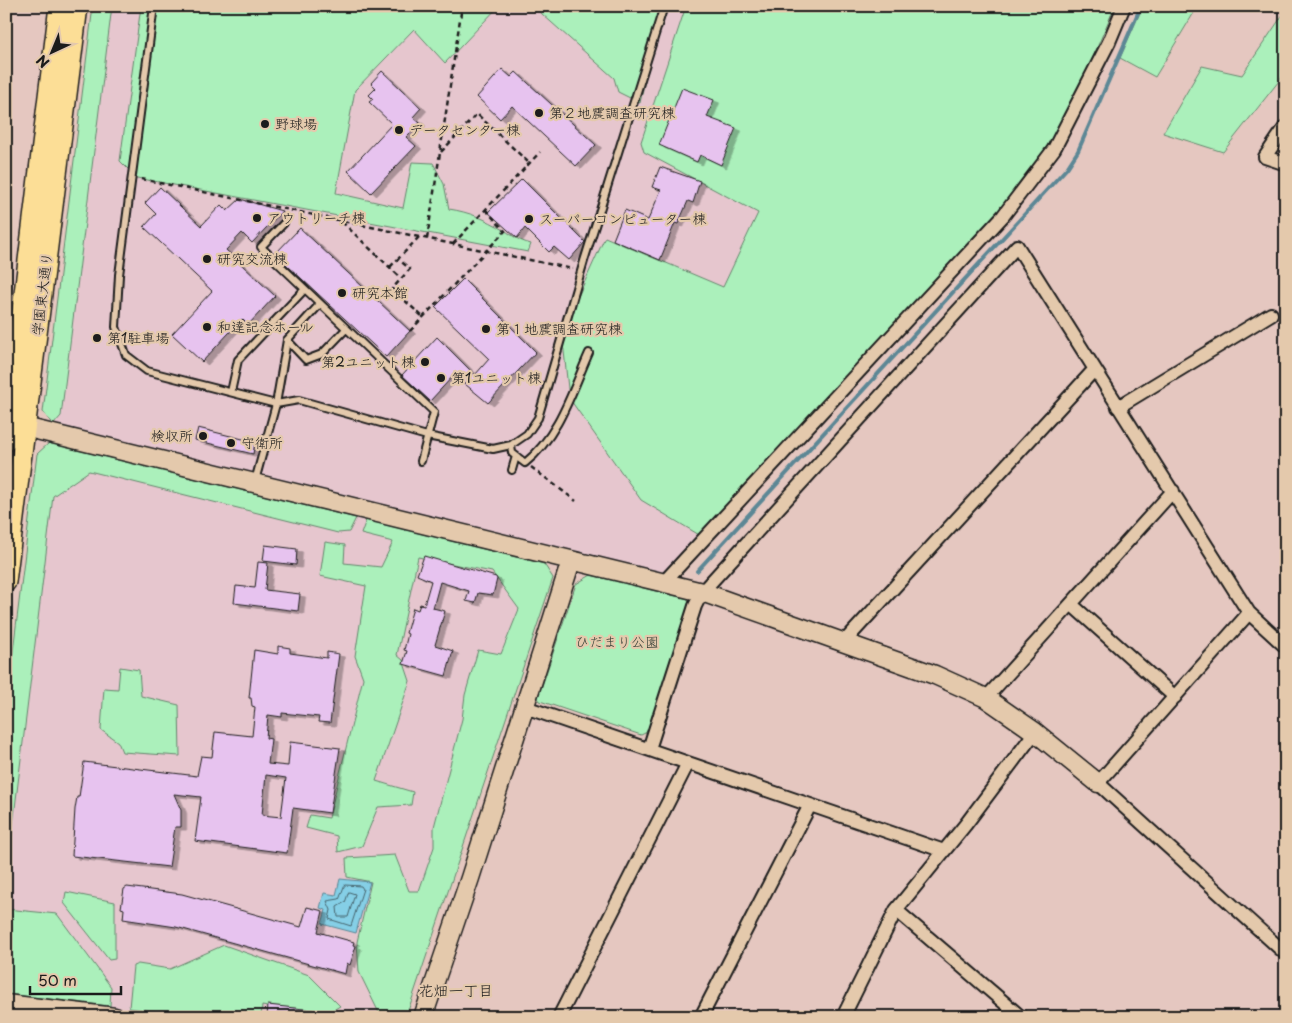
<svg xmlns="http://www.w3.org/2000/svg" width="1292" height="1023" font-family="'Playpen Sans','Klee One',sans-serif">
<defs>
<filter id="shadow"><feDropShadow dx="5.5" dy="3" stdDeviation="0" flood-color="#0004"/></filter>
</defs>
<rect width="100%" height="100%" fill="#e5c7c0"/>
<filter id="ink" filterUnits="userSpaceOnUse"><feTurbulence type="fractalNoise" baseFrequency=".02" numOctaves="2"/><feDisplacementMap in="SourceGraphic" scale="10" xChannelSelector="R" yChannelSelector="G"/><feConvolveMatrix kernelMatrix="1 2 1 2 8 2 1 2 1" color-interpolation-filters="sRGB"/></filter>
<g filter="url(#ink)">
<path fill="#e6c6ce" d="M 93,6 L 1115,6 L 1071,108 L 668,572 L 657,574 L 53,425 L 43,412 Z
M 49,443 L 544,564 L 553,578 L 406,1017 L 202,1017 L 6,994 L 6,709 L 37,454 Z"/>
<path fill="#abf0bb" stroke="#64866c" d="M 93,6 L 112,6 L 61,416 L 53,425 L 43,412 Z
M 141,6 L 499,6 L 445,63 L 414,29 L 355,90 L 336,193 L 403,208 L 412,162 L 433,163 L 444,184 L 449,209 C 469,212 486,219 504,230 C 515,237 517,240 531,244 L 528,252 L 137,178 L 120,161 Z
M 533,6 L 661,6 L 640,103 L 618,92 L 614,78 Z
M 686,6 L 1115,6 L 1071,108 L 1022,185 L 701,536 L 641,500 L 569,398 L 562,332 L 605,237 L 723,287 L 758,213 L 644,152 L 641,142 Z
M 1143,6 L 1198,6 L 1155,77 L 1120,58 Z
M 1286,10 L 1286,72 L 1223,152 L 1163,133 L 1202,66 L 1242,75 Z
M 49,443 L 356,518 L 349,532 L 338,533 L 89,471 L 53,496 L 6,882 L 6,709 L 37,454 Z
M 366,520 L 544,564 L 553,578 L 406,1017 L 381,1017 L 359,972 L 357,942 L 371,882 L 347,877 L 346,858 L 395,855 L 409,891 L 419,891 L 434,847 L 434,827 L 462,719 L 465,695 L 478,650 L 501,654 L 519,609 L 492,572 L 418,557 L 397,655 L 403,660 L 410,681 L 376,781 L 413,792 L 411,805 L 378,807 L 362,846 L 338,852 L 337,836 L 306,828 L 310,815 L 329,818 L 363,678 L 355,656 L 366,586 L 320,576 L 325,542 L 345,545 L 344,563 L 381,567 L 393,542 L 361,534 Z
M 591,575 L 688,599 L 690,607 L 647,732 L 641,735 L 540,701 L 538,698 L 576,584 Z
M 120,667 L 139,670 L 141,696 L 179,705 L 180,756 L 122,752 L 118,742 L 101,730 L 104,688 L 118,689 Z
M 66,892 L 115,902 L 115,959 L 109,960 L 64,903 Z
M 6,909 L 57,914 L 111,987 L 110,1006 L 6,994 Z
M 224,945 L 309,975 L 340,1006 L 321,1017 L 262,1006 L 261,1017 L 202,1017 L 129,1008 L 133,966 L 138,964 L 170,969 Z"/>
<path fill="#85cfe6" stroke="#5b8795" d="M 340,879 L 370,882 L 356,933 L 322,924 L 326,910 L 320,908 L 324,893 L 336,895 Z"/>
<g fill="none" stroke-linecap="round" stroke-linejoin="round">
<path stroke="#46646d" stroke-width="1" d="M 345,885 L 361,886 L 363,889 L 351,926 L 329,919 L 331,910 L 327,901 L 339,899 Z
M 349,892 L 355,894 L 348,917 L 338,917 L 337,907 L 345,902 Z"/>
<path stroke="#5b8795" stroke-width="4" d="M 697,571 L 1067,168 L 1078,151 L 1141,6"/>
</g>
<path fill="#e7c3ef" stroke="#1c1c1c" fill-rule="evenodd" filter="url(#shadow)" d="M 502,69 L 511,77 L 516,72 L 596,145 L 576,166 L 512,106 L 500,119 L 477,97 Z
M 382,71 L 421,108 L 413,117 L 420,123 L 406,137 L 416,146 L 371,193 L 348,171 L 392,124 L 369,102 L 373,99 L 369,95 L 376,88 L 371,83 Z
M 682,88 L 714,100 L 707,117 L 736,128 L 721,165 L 700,155 L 697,162 L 659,145 Z
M 660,167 L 700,181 L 693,203 L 688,201 L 678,224 L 675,223 L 660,260 L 613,240 L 625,210 L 648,220 L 661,190 L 652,187 Z
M 522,179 L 585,242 L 569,260 L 554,247 L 549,252 L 525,228 L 517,238 L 488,212 Z
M 160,187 L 201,226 L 221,205 L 227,211 L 240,199 L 282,211 L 252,243 L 242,233 L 226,250 L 275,296 L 248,325 L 242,319 L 202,362 L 172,334 L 212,291 L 144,227 L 156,214 L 145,203 Z
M 300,228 L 410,331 L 386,357 L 275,254 Z
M 463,279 L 536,352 L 488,403 L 454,375 L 430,401 L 402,375 L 437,337 L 475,375 L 489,359 L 435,307 Z
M 198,428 L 255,442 L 253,454 L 195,440 Z
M 265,545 L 297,549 L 296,565 L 263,561 Z
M 424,556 L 496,577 L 497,579 L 493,595 L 478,593 L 475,603 L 466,601 L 469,591 L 440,582 L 433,608 L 445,611 L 435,645 L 453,651 L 446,676 L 403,664 L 407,651 L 404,650 L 408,634 L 406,633 L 413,608 L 418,610 L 420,604 L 424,605 L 431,581 L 417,575 Z
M 258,562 L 268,563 L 265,590 L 300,594 L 298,611 L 234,603 L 236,586 L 255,588 Z
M 278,646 L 290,648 L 290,653 L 327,658 L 327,652 L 339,654 L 330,723 L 318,722 L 319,717 L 282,713 L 282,717 L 268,715 L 266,738 L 271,739 L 268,764 L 288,766 L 290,742 L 340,748 L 330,813 L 293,808 L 287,853 L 195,841 L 201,797 L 174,794 L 181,810 L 181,827 L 175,827 L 169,867 L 72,856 L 75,809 L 77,797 L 79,797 L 84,762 L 197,776 L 201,756 L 212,757 L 215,732 L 252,736 L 255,707 L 252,706 L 251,698 L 249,698 L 254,650 L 278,654 ZM 266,775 L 286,778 L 281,817 L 262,815 Z
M 127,887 L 182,894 L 301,927 L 307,907 L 323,911 L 318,932 L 354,942 L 353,945 L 356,946 L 350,965 L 347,963 L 345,974 L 176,927 L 123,919 L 124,909 L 121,908 L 124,889 Z
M 268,1005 L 313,1010 L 313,1017 L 267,1017 Z"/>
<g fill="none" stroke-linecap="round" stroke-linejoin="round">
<defs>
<path id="lane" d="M 154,6 L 119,275 L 116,327 L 126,355 L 147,371 L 276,404 L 299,400 L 427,436 L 493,449 L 511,445 L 527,434 L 538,418 L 584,261 L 664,6
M 284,223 L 261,247 L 305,289
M 287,340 L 306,360 L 322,354 L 346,329
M 231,392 L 238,360 L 305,289 L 434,412 L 421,461
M 511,445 L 512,453 L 525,463 C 559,436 572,391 589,353
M 512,470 L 516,456
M 255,481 L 276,404 L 287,340 L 320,304"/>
<path id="street" d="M 1286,126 L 1265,157 L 1286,164
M 1118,407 L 1271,314
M 664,582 L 1003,216 L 1054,149 L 1109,42 L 1124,6
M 1071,604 L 1175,697
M 1249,613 L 1098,783 L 1286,954
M 844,642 L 1094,370
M 986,698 L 1173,491
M 525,707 L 944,851
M 649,749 L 695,606 L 702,592 L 1017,246 L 1249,613 L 1286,647
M 896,910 L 1021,1017
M 559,1017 L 688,763
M 701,1017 L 810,805
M 843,1017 L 896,910 L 966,824 L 1035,732"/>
<path id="secondary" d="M 12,424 L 702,592 L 935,675 L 986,698 L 1035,732 L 1098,783
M 6,1004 L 115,1017
M 423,1017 L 470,878 L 571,561"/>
<path id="primary" d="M 6,441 L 59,6
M 6,582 L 78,6"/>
</defs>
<use href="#lane" stroke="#1c1c1c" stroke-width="10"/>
<use href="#street" stroke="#1c1c1c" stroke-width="16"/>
<use href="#secondary" stroke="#1c1c1c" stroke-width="21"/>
<use href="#primary" stroke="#1c1c1c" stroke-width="22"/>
<path stroke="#1c1c1c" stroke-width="2.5" stroke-dasharray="5 4" stroke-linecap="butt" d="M 441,152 L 477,114 L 529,163
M 141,179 L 573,269
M 342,222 L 401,278
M 419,237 L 398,259 L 410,269 L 392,289 L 423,317
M 427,239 L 462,6
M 453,244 L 540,152
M 390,267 L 398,259
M 410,331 L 505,231 L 486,210
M 531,467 L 576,501"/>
<use href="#lane" stroke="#e4c9ac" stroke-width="6"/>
<use href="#street" stroke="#e4c9ac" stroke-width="12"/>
<use href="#secondary" stroke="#e4c9ac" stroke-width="18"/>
<use href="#primary" stroke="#fcde96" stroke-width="19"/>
</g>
</g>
<g fill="#1c1c1c" stroke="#e4c9ac" stroke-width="2">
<circle cx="539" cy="113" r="5"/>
<circle cx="265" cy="124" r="5"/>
<circle cx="399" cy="130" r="5"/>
<circle cx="257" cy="218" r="5"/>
<circle cx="529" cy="219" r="5"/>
<circle cx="207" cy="259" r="5"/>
<circle cx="342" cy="293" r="5"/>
<circle cx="207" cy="327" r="5"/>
<circle cx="486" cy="329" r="5"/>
<circle cx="97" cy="338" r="5"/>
<circle cx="425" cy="362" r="5"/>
<circle cx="441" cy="378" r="5"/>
<circle cx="203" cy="436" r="5"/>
<circle cx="231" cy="443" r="5"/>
</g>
<g text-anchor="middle" stroke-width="4.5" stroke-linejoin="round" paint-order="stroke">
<g font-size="14" fill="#1c1c1c" stroke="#e4c9ac" text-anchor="start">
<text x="549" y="118">第２地震調査研究棟</text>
<text x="275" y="129">野球場</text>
<text x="409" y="135">データセンター棟</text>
<text x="267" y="223">アウトリーチ棟</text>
<text x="539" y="224">スーパーコンピューター棟</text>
<text x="217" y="264">研究交流棟</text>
<text x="352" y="298">研究本館</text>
<text x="217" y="332">和達記念ホール</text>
<text x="496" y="334">第１地震調査研究棟</text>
<text x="107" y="343">第1駐車場</text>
<text x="415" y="367" text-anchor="end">第2ユニット棟</text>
<text x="451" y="383">第1ユニット棟</text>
<text x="193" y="441" text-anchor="end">検収所</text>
<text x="241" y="448">守衛所</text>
</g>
<g font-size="14" fill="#1c1c1c" stroke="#e4c9ac">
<text transform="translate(42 294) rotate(-83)" y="5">学園東大通り</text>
</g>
<g font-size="14" fill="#313c34" stroke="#e4c9ac">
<text x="617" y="647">ひだまり公園</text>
</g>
<g font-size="15" fill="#1c1c1c" stroke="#e4c9ac">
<text x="456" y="996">花畑一丁目</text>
</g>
</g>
<rect width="1292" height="1023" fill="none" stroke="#e4c9ac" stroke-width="25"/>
<rect x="12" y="12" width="1267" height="998" fill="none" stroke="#1c1c1c" stroke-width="2" filter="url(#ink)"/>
<g transform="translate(52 52) rotate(224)" stroke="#e4c9ac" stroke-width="4" paint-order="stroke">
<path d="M0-4L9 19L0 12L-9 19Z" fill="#1c1c1c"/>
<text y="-8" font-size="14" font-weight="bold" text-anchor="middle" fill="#1c1c1c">N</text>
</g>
<path d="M30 986v8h91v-8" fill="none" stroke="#1c1c1c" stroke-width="2.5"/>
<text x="38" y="986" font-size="15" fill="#1c1c1c" stroke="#e4c9ac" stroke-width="4" paint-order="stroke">50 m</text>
</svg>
